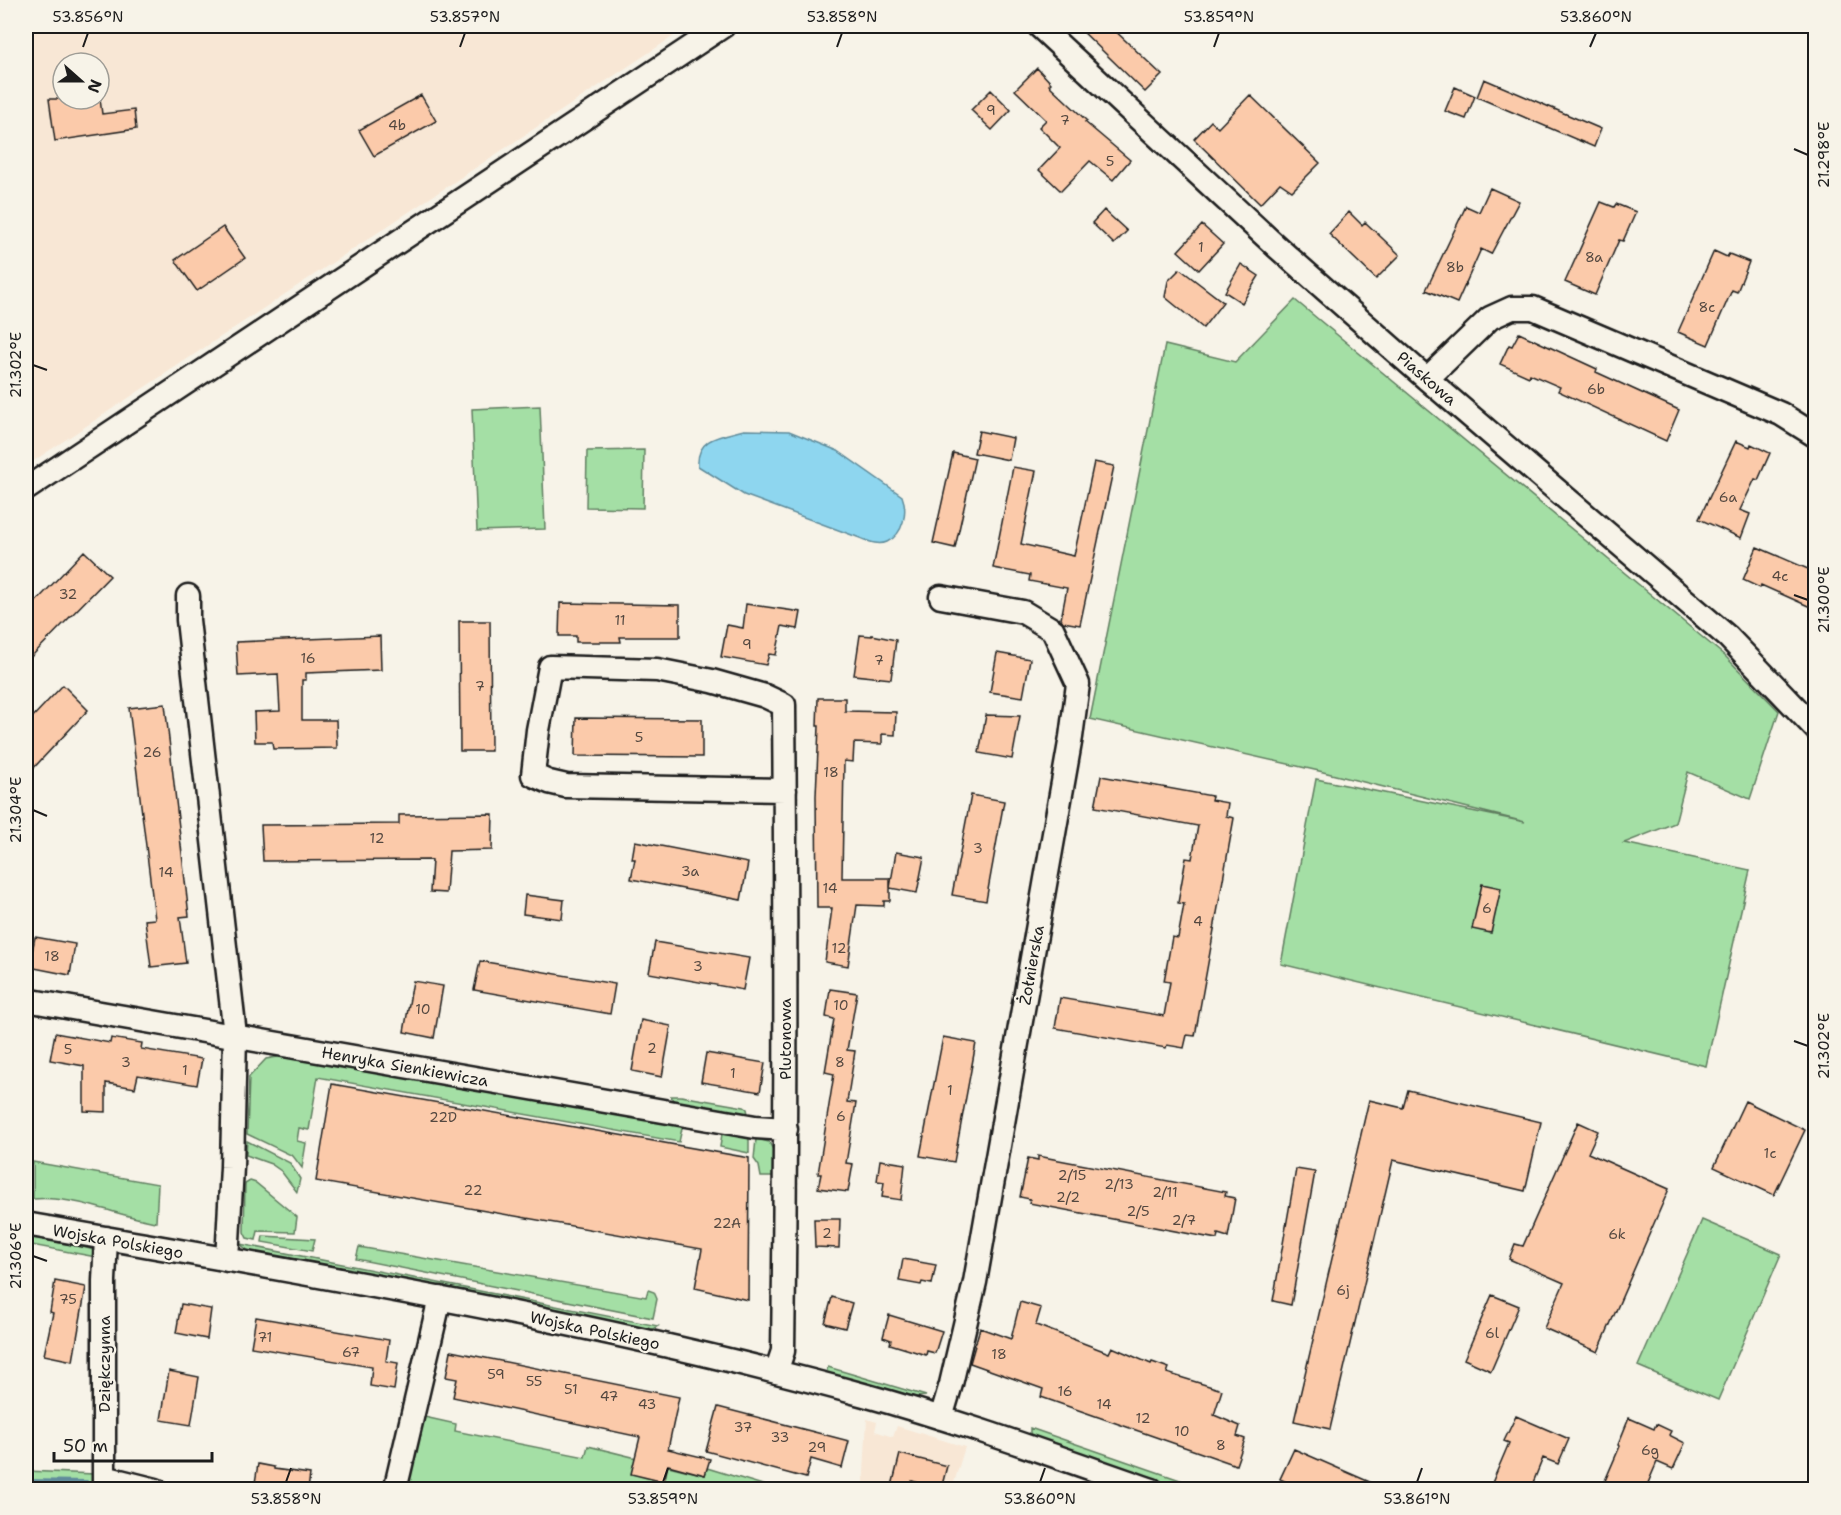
<svg xmlns="http://www.w3.org/2000/svg" width="1841" height="1515" font-family="'Shantell Sans',sans-serif">
<rect width="100%" height="100%" fill="#f7f3e8"/>
<filter id="ink" filterUnits="userSpaceOnUse"><feTurbulence type="fractalNoise" baseFrequency=".0167" numOctaves="2"/><feDisplacementMap in="SourceGraphic" scale="12" xChannelSelector="R" yChannelSelector="G"/><feConvolveMatrix kernelMatrix="1 2 1 2 8 2 1 2 1" color-interpolation-filters="sRGB"/></filter>
<g filter="url(#ink)">
<path fill="#f8e7d5" fill-rule="evenodd" d="M 26,26 L 689,26 L 26,466 ZM 63,63 L 99,63 L 99,99 L 63,99 Z
M 867,1419 L 877,1422 L 875,1431 L 893,1437 L 897,1426 L 965,1447 L 952,1489 L 863,1490 Z"/>
<path fill="#a4dfa5" stroke="#607e60" stroke-width="1.5" d="M 1295,300 L 1725,656 L 1779,711 L 1750,799 L 1688,772 L 1675,823 L 1624,843 L 1750,870 L 1706,1066 L 1281,964 L 1316,779 L 1525,822 L 1319,771 L 1090,719 L 1165,345 L 1235,362 Z
M 540,406 L 545,529 L 477,531 L 472,409 Z
M 644,450 L 643,508 L 586,507 L 587,451 Z
M 278,1052 L 683,1124 L 679,1142 L 318,1077 L 309,1130 L 299,1128 L 297,1141 L 306,1143 L 302,1168 L 293,1156 L 247,1134 L 249,1077 L 266,1059 L 277,1057 Z
M 671,1096 L 681,1096 L 744,1107 L 747,1109 L 749,1118 L 676,1106 Z
M 722,1134 L 749,1138 L 749,1153 L 720,1147 Z
M 756,1139 L 769,1142 L 774,1152 L 774,1177 L 761,1177 L 759,1166 L 754,1159 Z
M 247,1141 L 290,1163 L 300,1179 L 297,1192 L 281,1171 L 271,1164 L 246,1155 Z
M 33,1162 L 158,1184 L 156,1222 C 118,1216 73,1195 33,1199 Z
M 250,1181 L 256,1183 L 297,1217 L 295,1232 L 258,1231 L 256,1240 L 247,1238 L 244,1232 L 245,1184 Z
M 1702,1220 L 1781,1254 L 1718,1400 L 1638,1366 Z
M 26,1236 L 87,1248 L 93,1250 L 96,1257 L 26,1244 Z
M 263,1236 L 315,1239 L 312,1251 L 262,1242 Z
M 240,1244 L 658,1326 L 651,1330 L 250,1252 Z
M 359,1247 L 646,1297 L 648,1290 L 654,1292 L 657,1299 L 653,1318 L 356,1259 Z
M 828,1367 L 926,1396 L 914,1397 L 826,1373 Z
M 420,1416 L 456,1424 L 455,1431 L 585,1457 L 588,1446 L 705,1475 L 707,1468 L 776,1489 L 402,1490 Z
M 1030,1428 L 1206,1489 L 1183,1489 L 1030,1435 Z
M 26,1471 L 94,1474 L 94,1489 L 26,1490 Z"/>
<path fill="#8ed6ef" stroke="#608c9b" stroke-width="1.5" d="M 744,430 L 789,431 L 838,451 L 902,496 C 908,511 904,534 887,542 C 878,546 868,541 860,538 L 744,495 L 698,466 C 696,437 722,436 744,430 Z"/>
<g fill="none" stroke-linecap="round" stroke-linejoin="round">
<path stroke="#608c9b" stroke-width="6" d="M 26,1482 L 86,1483 L 91,1490"/>
</g>
<path fill="#fbcaaa" stroke="#1c1c1c" stroke-width="1.5" d="M 1077,26 L 1110,26 L 1162,75 L 1145,92 Z
M 1037,68 L 1051,83 L 1049,85 L 1087,121 L 1085,122 L 1130,160 L 1113,180 L 1090,161 L 1061,191 L 1039,170 L 1060,148 L 1039,127 L 1046,120 L 1015,90 Z
M 1484,79 L 1601,129 L 1594,147 L 1477,97 Z
M 1455,87 L 1475,96 L 1466,119 L 1445,111 Z
M 991,90 L 1011,110 L 992,130 L 971,110 Z
M 421,95 L 436,121 L 374,156 L 359,130 Z
M 1250,95 L 1320,163 L 1292,191 L 1280,183 L 1260,204 L 1194,139 L 1211,121 L 1218,128 Z
M 49,99 L 100,99 L 102,114 L 134,110 L 136,129 L 55,141 Z
M 1490,188 L 1519,201 L 1491,254 L 1481,249 L 1457,303 L 1426,290 L 1466,206 L 1479,212 Z
M 1601,202 L 1614,207 L 1616,204 L 1636,212 L 1623,241 L 1619,240 L 1595,295 L 1565,282 Z
M 1104,210 L 1127,231 L 1114,244 L 1092,223 Z
M 1349,212 L 1362,225 L 1365,222 L 1400,255 L 1376,279 L 1329,234 Z
M 1202,225 L 1223,244 L 1199,270 L 1178,251 Z
M 223,227 L 245,258 L 197,291 L 175,260 Z
M 1714,251 L 1727,257 L 1729,254 L 1749,262 L 1737,292 L 1732,290 L 1708,345 L 1678,332 Z
M 1241,264 L 1259,276 L 1242,303 L 1225,292 Z
M 1180,269 L 1223,302 L 1203,328 L 1165,297 L 1168,281 Z
M 1519,333 L 1597,369 L 1596,372 L 1679,410 L 1666,441 L 1558,391 L 1560,387 L 1530,374 L 1529,377 L 1500,364 L 1509,345 L 1512,346 Z
M 979,431 L 1013,438 L 1009,460 L 974,453 Z
M 1736,441 L 1750,447 L 1751,444 L 1770,453 L 1758,480 L 1755,479 L 1740,510 L 1750,514 L 1741,538 L 1699,519 Z
M 953,453 L 975,458 L 955,548 L 933,543 Z
M 1094,462 L 1114,466 L 1080,625 L 1063,622 L 1061,619 L 1067,588 L 1029,581 L 1030,575 L 993,568 L 1013,467 L 1036,471 L 1021,544 L 1074,556 Z
M 1757,547 L 1815,572 L 1815,609 L 1761,585 L 1760,588 L 1743,580 Z
M 84,551 L 110,576 L 26,662 L 26,612 Z
M 560,603 L 680,605 L 680,637 L 620,637 L 621,642 L 576,642 L 576,636 L 559,636 Z
M 746,604 L 801,612 L 798,629 L 782,626 L 776,655 L 769,654 L 766,665 L 721,657 L 727,625 L 743,628 Z
M 459,621 L 490,621 L 491,751 L 460,751 Z
M 860,635 L 872,636 L 872,635 L 896,640 L 891,679 L 854,675 Z
M 380,636 L 381,670 L 306,673 L 306,680 L 302,680 L 302,720 L 336,720 L 337,748 L 273,749 L 272,742 L 255,742 L 254,712 L 280,711 L 278,674 L 238,676 L 236,642 Z
M 997,653 L 1030,659 L 1023,697 L 990,692 Z
M 63,685 L 88,710 L 26,776 L 26,724 Z
M 818,698 L 845,698 L 845,711 L 896,712 L 895,735 L 882,734 L 882,744 L 854,743 L 853,762 L 844,761 L 842,878 L 890,878 L 890,901 L 884,901 L 884,906 L 857,905 L 848,966 L 825,962 L 832,908 L 817,908 L 816,796 L 819,726 L 817,726 Z
M 165,704 L 189,916 L 180,917 L 186,963 L 151,967 L 145,920 L 155,919 L 129,708 Z
M 986,715 L 1020,716 L 1012,759 L 979,753 Z
M 576,718 L 702,719 L 702,757 L 575,756 Z
M 1101,776 L 1212,796 L 1211,800 L 1228,803 L 1226,816 L 1234,818 L 1195,1036 L 1187,1035 L 1184,1048 L 1167,1045 L 1166,1048 L 1055,1028 L 1060,998 L 1164,1016 L 1170,982 L 1164,981 L 1172,937 L 1178,938 L 1184,904 L 1178,903 L 1186,858 L 1192,859 L 1198,826 L 1095,807 Z
M 971,795 L 1004,801 L 986,901 L 952,895 Z
M 493,814 L 492,850 L 449,851 L 446,893 L 430,892 L 432,860 L 263,861 L 261,825 L 399,824 L 399,815 Z
M 635,841 L 748,863 L 741,900 L 631,879 L 635,859 L 632,859 Z
M 896,852 L 924,857 L 917,893 L 890,888 Z
M 1482,884 L 1501,888 L 1491,933 L 1472,929 Z
M 525,895 L 564,900 L 562,919 L 523,914 Z
M 35,937 L 75,944 L 70,975 L 29,967 Z
M 655,942 L 749,958 L 743,990 L 649,973 Z
M 480,961 L 615,984 L 610,1014 L 474,990 Z
M 413,981 L 443,986 L 434,1038 L 404,1032 Z
M 830,989 L 857,993 L 847,1050 L 855,1051 L 847,1102 L 856,1103 L 846,1163 L 853,1164 L 848,1192 L 818,1188 L 821,1174 L 818,1174 L 834,1074 L 825,1072 L 834,1019 L 826,1017 Z
M 641,1020 L 671,1026 L 662,1077 L 632,1071 Z
M 55,1033 L 110,1043 L 111,1038 L 142,1043 L 141,1049 L 202,1059 L 197,1085 L 138,1075 L 135,1088 L 106,1083 L 106,1112 L 84,1111 L 84,1066 L 50,1060 Z
M 943,1037 L 976,1043 L 954,1162 L 920,1156 Z
M 706,1053 L 765,1063 L 760,1092 L 701,1082 Z
M 332,1084 L 749,1158 L 748,1300 L 695,1288 L 702,1249 L 316,1181 Z
M 1408,1090 L 1541,1122 L 1525,1191 L 1393,1160 L 1330,1429 L 1294,1421 L 1369,1100 L 1403,1108 Z
M 1745,1101 L 1805,1130 L 1774,1195 L 1714,1167 Z
M 1578,1122 L 1598,1131 L 1588,1153 L 1669,1189 L 1598,1352 L 1544,1328 L 1564,1283 L 1509,1259 L 1515,1244 L 1523,1246 Z
M 1038,1156 L 1226,1192 L 1225,1196 L 1235,1198 L 1228,1237 L 1218,1234 L 1217,1239 L 1029,1203 L 1030,1199 L 1020,1197 L 1024,1178 L 1028,1158 L 1038,1160 Z
M 880,1160 L 905,1164 L 901,1200 L 882,1197 L 884,1182 L 877,1181 Z
M 1296,1169 L 1315,1172 L 1291,1305 L 1273,1301 Z
M 814,1219 L 840,1219 L 839,1248 L 815,1247 Z
M 903,1259 L 936,1265 L 932,1284 L 922,1282 L 921,1285 L 899,1281 Z
M 55,1281 L 86,1287 L 73,1361 L 44,1355 L 53,1313 L 50,1312 Z
M 1492,1295 L 1519,1306 L 1491,1371 L 1464,1359 Z
M 832,1297 L 852,1303 L 845,1328 L 825,1323 Z
M 1020,1302 L 1041,1308 L 1036,1325 L 1109,1353 L 1112,1347 L 1151,1364 L 1152,1362 L 1169,1368 L 1167,1373 L 1222,1390 L 1214,1415 L 1240,1426 L 1237,1436 L 1245,1439 L 1236,1465 L 1041,1397 L 1043,1389 L 970,1363 L 980,1328 L 1011,1339 Z
M 181,1304 L 211,1309 L 207,1339 L 176,1333 Z
M 889,1315 L 942,1331 L 935,1353 L 927,1351 L 926,1355 L 890,1344 L 891,1340 L 883,1337 Z
M 256,1317 L 389,1340 L 386,1361 L 398,1363 L 394,1390 L 370,1386 L 372,1367 L 251,1347 Z
M 451,1351 L 679,1397 L 668,1449 L 710,1459 L 705,1475 L 668,1465 L 664,1482 L 631,1474 L 640,1437 L 453,1397 L 457,1379 L 446,1377 Z
M 169,1371 L 199,1377 L 191,1425 L 161,1420 Z
M 718,1407 L 849,1441 L 842,1468 L 811,1459 L 806,1478 L 706,1451 Z
M 1516,1416 L 1569,1439 L 1558,1464 L 1543,1458 L 1530,1490 L 1489,1490 L 1509,1443 L 1504,1441 Z
M 1629,1418 L 1654,1429 L 1656,1424 L 1671,1431 L 1669,1435 L 1685,1443 L 1673,1469 L 1657,1462 L 1645,1490 L 1601,1490 L 1620,1446 L 1618,1445 Z
M 1294,1449 L 1388,1490 L 1304,1490 L 1280,1479 Z
M 900,1454 L 947,1466 L 941,1489 L 912,1481 L 910,1490 L 891,1490 Z
M 258,1464 L 274,1467 L 274,1469 L 310,1474 L 308,1490 L 255,1483 Z"/>
<g fill="none" stroke-linecap="round" stroke-linejoin="round">
<defs>
<path id="minor" d="M 1039,26 L 1277,247 L 1427,379 L 1728,637 L 1816,729
M 1427,379 L 1490,318 L 1512,308 L 1533,308 L 1781,414 L 1816,436
M 26,489 L 723,26
M 188,596 L 188,620 L 235,1035 L 232,1167 L 227,1260
M 26,1000 L 755,1127 L 786,1129
M 26,1224 C 306,1274 589,1319 864,1395 C 962,1422 1057,1457 1152,1490
M 776,1372 L 783,1351 C 786,1135 786,920 784,705 L 765,696 L 712,681 L 657,670 L 550,667 L 538,730 L 533,775 L 549,782 L 566,786 L 785,790
M 941,1418 L 951,1384 L 975,1282 L 1071,737 L 1078,684 L 1053,630 L 1023,612 L 941,597
M 104,1477 L 156,1490
M 104,1490 L 104,1281 L 106,1238
M 395,1490 L 440,1298"/>
</defs>
<use href="#minor" stroke="#1c1c1c" stroke-width="27"/>
<use href="#minor" stroke="#f7f3e8" stroke-width="22"/>
</g>
</g>
<path fill="none" stroke="#1c1c1c" stroke-width="2" d="M 83,47 L 88,33M 460,47 L 465,33M 837,47 L 842,33M 1214,47 L 1219,33M 1590,47 L 1596,33M 1794,149 L 1808,155M 33,365 L 47,370M 1794,595 L 1808,600M 33,810 L 47,816M 1794,1041 L 1808,1046M 33,1256 L 47,1261M 286,1482 L 291,1468M 663,1482 L 668,1468M 1040,1482 L 1045,1468M 1417,1482 L 1422,1468"/>
<g text-anchor="middle" stroke-width="4.5" stroke-linejoin="round" paint-order="stroke">
<g font-size="14" fill="#544840">
<text x="991" y="115">9</text>
<text x="1065" y="125">7</text>
<text x="397" y="130">4b</text>
<text x="1110" y="166">5</text>
<text x="1201" y="252">1</text>
<text x="1594" y="262">8a</text>
<text x="1455" y="272">8b</text>
<text x="1707" y="312">8c</text>
<text x="1596" y="394">6b</text>
<text x="1728" y="502">6a</text>
<text x="1780" y="581">4c</text>
<text x="68" y="599">32</text>
<text x="620" y="625">11</text>
<text x="747" y="649">9</text>
<text x="308" y="663">16</text>
<text x="879" y="665">7</text>
<text x="480" y="691">7</text>
<text x="639" y="742">5</text>
<text x="152" y="757">26</text>
<text x="831" y="777">18</text>
<text x="377" y="843">12</text>
<text x="978" y="853">3</text>
<text x="690" y="876">3a</text>
<text x="166" y="877">14</text>
<text x="830" y="893">14</text>
<text x="1487" y="913">6</text>
<text x="1198" y="926">4</text>
<text x="839" y="953">12</text>
<text x="52" y="961">18</text>
<text x="698" y="971">3</text>
<text x="841" y="1010">10</text>
<text x="423" y="1014">10</text>
<text x="652" y="1053">2</text>
<text x="68" y="1054">5</text>
<text x="126" y="1067">3</text>
<text x="840" y="1067">8</text>
<text x="185" y="1075">1</text>
<text x="733" y="1078">1</text>
<text x="950" y="1095">1</text>
<text x="841" y="1121">6</text>
<text x="443" y="1122">22D</text>
<text x="1770" y="1158">1c</text>
<text x="1072" y="1180">2/15</text>
<text x="1119" y="1189">2/13</text>
<text x="473" y="1195">22</text>
<text x="1165" y="1197">2/11</text>
<text x="1068" y="1202">2/2</text>
<text x="1138" y="1216">2/5</text>
<text x="1184" y="1225">2/7</text>
<text x="727" y="1228">22A</text>
<text x="827" y="1238">2</text>
<text x="1617" y="1239">6k</text>
<text x="1343" y="1295">6j</text>
<text x="68" y="1304">75</text>
<text x="1492" y="1338">6l</text>
<text x="265" y="1342">71</text>
<text x="351" y="1357">67</text>
<text x="999" y="1359">18</text>
<text x="496" y="1379">59</text>
<text x="534" y="1386">55</text>
<text x="571" y="1394">51</text>
<text x="1065" y="1396">16</text>
<text x="609" y="1401">47</text>
<text x="647" y="1409">43</text>
<text x="1104" y="1409">14</text>
<text x="1143" y="1423">12</text>
<text x="743" y="1432">37</text>
<text x="1182" y="1436">10</text>
<text x="780" y="1442">33</text>
<text x="1221" y="1450">8</text>
<text x="817" y="1452">29</text>
<text x="1650" y="1455">6g</text>
</g>
<g font-size="16" fill="#1c1c1c" stroke="#f7f3e8">
<text transform="translate(1427 378) rotate(41)" y="6">Piaskowa</text>
<text transform="translate(1031 965) rotate(-80)" y="6">Żołnierska</text>
<text transform="translate(785 1039) rotate(-90)" y="6">Plutonowa</text>
<text transform="translate(405 1066) rotate(10)" y="6">Henryka Sienkiewicza</text>
<text transform="translate(118 1241) rotate(10)" y="6">Wojska Polskiego</text>
<text transform="translate(595 1330) rotate(12)" y="6">Wojska Polskiego</text>
<text transform="translate(104 1364) rotate(-90)" y="6">Dziękczynna</text>
</g>
</g>
<rect width="1841" height="1515" fill="none" stroke="#f7f3e8" stroke-width="66"/>
<g transform="translate(81 81) rotate(111)"><circle r="28" fill="#f7f3e8" stroke="#9f9d96" stroke-width="1.5"/>
<path d="M0-4.5L10 22L0 15L-10 22Z" fill="#1c1c1c"/>
<text y="-9" font-size="16" font-weight="bold" text-anchor="middle" fill="#1c1c1c">N</text>
</g>
<path d="M54 1452v9h158v-9" fill="none" stroke="#1c1c1c" stroke-width="3"/>
<text x="63" y="1452" font-size="18" fill="#1c1c1c" stroke="#f7f3e8" stroke-width="4.5" paint-order="stroke">50 m</text>
<rect x="33" y="33" width="1775" height="1449" fill="none" stroke="#1c1c1c" stroke-width="2"/>
<g font-size="15" text-anchor="middle" fill="#1c1c1c">
<text x="88" y="22">53.856°N</text>
<text x="465" y="22">53.857°N</text>
<text x="842" y="22">53.858°N</text>
<text x="1219" y="22">53.859°N</text>
<text x="1596" y="22">53.860°N</text>
<text transform="translate(1824 155) rotate(-90)" y="5">21.298°E</text>
<text transform="translate(16 365) rotate(-90)" y="5">21.302°E</text>
<text transform="translate(1824 600) rotate(-90)" y="5">21.300°E</text>
<text transform="translate(16 810) rotate(-90)" y="5">21.304°E</text>
<text transform="translate(1824 1046) rotate(-90)" y="5">21.302°E</text>
<text transform="translate(16 1256) rotate(-90)" y="5">21.306°E</text>
<text x="286" y="1504">53.858°N</text>
<text x="663" y="1504">53.859°N</text>
<text x="1040" y="1504">53.860°N</text>
<text x="1417" y="1504">53.861°N</text>
</g>
</svg>
